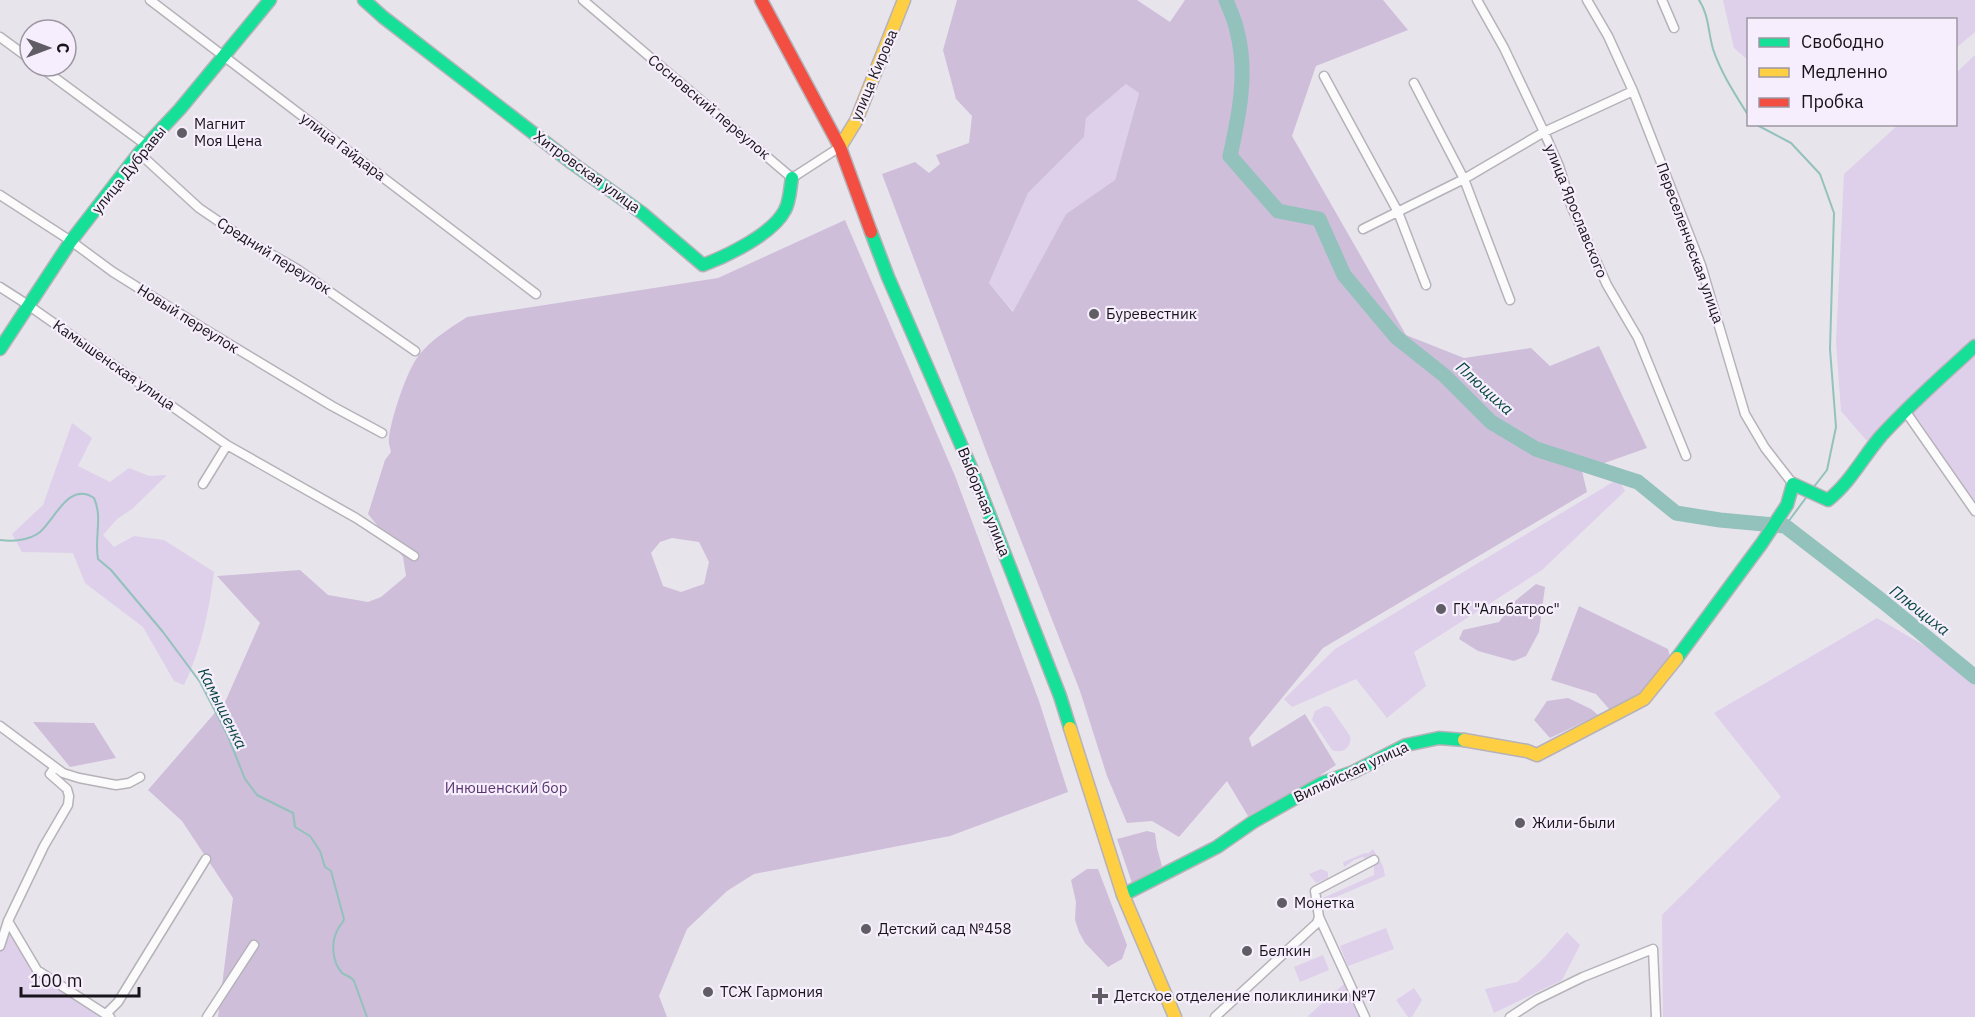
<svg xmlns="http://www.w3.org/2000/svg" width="1975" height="1017" font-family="'IBM Plex Sans',sans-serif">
<rect width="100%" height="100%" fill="#e8e4ec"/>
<path fill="#decfea" d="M 1723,0 L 1975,0 L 1975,32 L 1956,48 L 1956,20 L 1748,20 L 1748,60 L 1734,48 Z
M 1975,55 L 1975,504 L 1920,422 L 1905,405 L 1867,441 L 1841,411 L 1836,342 L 1844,174 L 1898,125 L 1956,124 L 1956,73 Z
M 1126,84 L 1139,92 L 1115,180 L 1066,214 L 1014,312 L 989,283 L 1028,193 L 1084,137 L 1086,118 Z
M 72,423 L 92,438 L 78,466 L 110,482 L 129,468 L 149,476 L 167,475 L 132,509 L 117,519 L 103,535 L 114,547 L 134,536 L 164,540 L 214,572 C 209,611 201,650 184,685 L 174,681 L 143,627 L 85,583 L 73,553 L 22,552 L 12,534 L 43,505 Z
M 1618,479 L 1625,491 L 1542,570 L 1414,652 L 1426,686 L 1387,718 L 1356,679 L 1292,707 L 1284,699 L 1335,649 Z
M 1877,618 L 1975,675 L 1975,1017 L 1663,1017 L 1662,915 L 1781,797 L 1714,713 Z
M 1325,706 L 1330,707 L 1350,736 C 1352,748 1342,754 1332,750 L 1312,720 L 1315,711 Z
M 1373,849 L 1383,866 L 1385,876 L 1322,903 L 1321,899 L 1374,875 L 1374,861 L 1371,862 L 1363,857 L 1354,860 L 1344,867 L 1343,862 L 1365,853 L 1369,853 Z
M 1321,869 L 1328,872 L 1328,878 L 1316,883 L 1309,874 Z
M 8,921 L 37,970 L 110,1017 L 0,1017 L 0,928 Z
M 1386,928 L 1394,949 L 1348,966 L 1340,946 Z
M 1567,932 L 1580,945 L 1562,980 L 1494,1013 L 1485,989 L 1517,982 L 1541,961 Z
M 1323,955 L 1329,970 L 1300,982 L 1294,967 Z
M 1345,983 L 1360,1017 L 1309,1017 L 1308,1016 Z
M 1414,988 L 1422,1000 L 1412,1017 L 1408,1017 L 1396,1000 Z"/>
<path fill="#cebeda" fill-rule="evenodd" d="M 957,0 L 1137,0 L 1170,22 L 1185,0 L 1383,0 L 1408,30 L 1316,66 L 1292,136 L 1406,335 L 1464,358 L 1531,348 L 1550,366 L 1599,346 L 1647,448 L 1582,471 L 1587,492 L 1323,648 L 1249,738 L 1252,747 L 1305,714 L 1336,765 L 1301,788 L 1248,816 L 1227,781 L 1179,837 L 1152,821 L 1127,823 L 1107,776 L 1080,691 L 988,456 L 882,174 L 915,162 L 929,173 L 940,164 L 936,155 L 969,143 L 972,116 L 956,99 L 943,50 ZM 1126,84 L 1139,93 L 1115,180 L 1066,214 L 1013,312 L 989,283 L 1028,193 L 1084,137 L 1086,118 Z
M 845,220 L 955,476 L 1039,701 L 1068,792 L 950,836 L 754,874 L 727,891 L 687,929 L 659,996 L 667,1017 L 218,1017 L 233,898 L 182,821 L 148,790 L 226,700 L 260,623 L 217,576 L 300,570 L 328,595 L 368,602 L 381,597 L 406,576 L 403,557 L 368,514 L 385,460 L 391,452 C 390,447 388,442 389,438 C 391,418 407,370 419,355 C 432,339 450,328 467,317 L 718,278 ZM 672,538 L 699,542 L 709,562 L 704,584 L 681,592 L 663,586 L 651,553 L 660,542 Z
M 1536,584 L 1545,587 L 1539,632 L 1526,656 L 1514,661 L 1478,651 L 1459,639 L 1463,630 L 1499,622 L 1515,601 Z
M 1579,606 L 1668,649 L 1670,657 L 1641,693 L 1610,710 L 1596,694 L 1551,680 Z
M 1568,698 L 1591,709 L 1598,715 L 1550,738 L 1534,720 L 1547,701 Z
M 33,722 L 94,723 L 116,758 L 70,767 Z
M 1147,831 L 1155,833 L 1157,848 L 1162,866 L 1132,883 L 1117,839 Z
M 1087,869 L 1098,869 L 1127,945 L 1122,959 L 1108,967 L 1085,943 L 1079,932 L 1075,920 L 1076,902 L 1071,880 Z"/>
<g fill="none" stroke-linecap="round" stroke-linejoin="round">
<path stroke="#93c1bc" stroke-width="2" d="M 1699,0 C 1709,15 1708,32 1713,49 C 1721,73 1735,94 1748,115
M 1755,124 L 1791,143 L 1820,174 L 1834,213 L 1830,349 L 1836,427 L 1827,470 L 1813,488
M 1785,526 L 1808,495
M 0,540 C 13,542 30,540 40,532 C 55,519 69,481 94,498 C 103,518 94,538 98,559 L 111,570 L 163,632 L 200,682 L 227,734 L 245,779 L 257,795 L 293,813 L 295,827 L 310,836 L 320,851 L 325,867 L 331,871 L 344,919 C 343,924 339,925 337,931 C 331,943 332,962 342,973 C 346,976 351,976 354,981 L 367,1017"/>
<path stroke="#93c1bc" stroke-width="15" d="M 1226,0 C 1230,10 1235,20 1237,31 C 1248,72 1239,116 1230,156 L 1278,211 L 1319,219 L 1344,275 L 1396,337 L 1445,376 L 1491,422 L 1536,449 L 1638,482 L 1676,513 L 1720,520 L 1785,526 L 1881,600 L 1975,677"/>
<defs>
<path id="street" d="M 150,0 L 536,294
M 583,0 L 792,178 L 840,147
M 1477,0 L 1504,48 L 1544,132 L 1559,166 L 1572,208 L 1607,285 L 1638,338 L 1686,456
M 1587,0 L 1608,36 L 1633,91 L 1701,265 L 1745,414 L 1765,448 L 1793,484
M 1662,0 L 1674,28
M 0,37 L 30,59
M 39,66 L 146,145
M 1324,76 L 1398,212 L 1426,285
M 1414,83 L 1464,179 L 1510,300
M 139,153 L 199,208 L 243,238 L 297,269 L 415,351
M 0,195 L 71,241 L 113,272 L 201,327 L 332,406 L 382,433
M 1363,229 L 1464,179 L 1544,132 L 1633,91
M 0,287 L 28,305 L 227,445 L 356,518 L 414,556
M 1906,412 L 1975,511
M 203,484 L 227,445
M 0,726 L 63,773 L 79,778 L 116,785 L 129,783 L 140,777
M 1319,917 L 1365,1017
M 8,921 L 37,970 L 110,1017
M 0,946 L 8,921 L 44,846 L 68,805 L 69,796 L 67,789 L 50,774 L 55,767
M 106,1014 L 118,1002 L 206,859
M 207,1017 L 254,945
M 1215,1017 L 1317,923 L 1319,917 L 1315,891 L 1374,860
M 1510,1017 L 1536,1000 L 1583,977 L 1653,949 L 1656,1017"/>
<path id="fast" d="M 364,0 L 383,17 L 572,163 L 642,213 L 703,265 C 727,256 773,234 785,210 C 790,201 790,188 792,178
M 871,232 L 888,277 L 972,470 L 1060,696 L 1070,728
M 0,349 L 71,241 L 139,153 L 180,109 L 270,0
M 1677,658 L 1762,543 L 1787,505 L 1793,484 L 1828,500 C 1850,483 1863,457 1881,436 C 1910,404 1943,375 1975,346
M 1123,895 L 1217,847 L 1253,822 L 1322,783 L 1353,772 L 1406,745 L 1439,738 L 1464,740"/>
<path id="slow" d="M 840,147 L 856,121 L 904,0
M 1070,728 L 1123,895 L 1175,1017
M 1464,740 L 1527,751 L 1537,755 L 1644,699 L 1677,658"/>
<path id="jam" d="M 761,0 L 840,147 L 871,232"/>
</defs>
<use href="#street" stroke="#b6b2b9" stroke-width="11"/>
<use href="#fast" stroke="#b6b2b9" stroke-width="15"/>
<use href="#slow" stroke="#b6b2b9" stroke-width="15"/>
<use href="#jam" stroke="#b6b2b9" stroke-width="15"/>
<use href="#street" stroke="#fcfbfc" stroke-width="8"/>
<use href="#fast" stroke="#16e098" stroke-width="12"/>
<use href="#slow" stroke="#ffcf43" stroke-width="12"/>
<use href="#jam" stroke="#f24e42" stroke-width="12"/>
</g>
<g fill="#615d64" stroke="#f6eefc" stroke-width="2">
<circle cx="182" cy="133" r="6"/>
<circle cx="1094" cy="314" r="6"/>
<circle cx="1441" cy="609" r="6"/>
<circle cx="1520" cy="823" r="6"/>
<circle cx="1282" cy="903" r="6"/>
<circle cx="866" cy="929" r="6"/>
<circle cx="1247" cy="951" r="6"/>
<circle cx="708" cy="992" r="6"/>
<path d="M1097 987h6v6h6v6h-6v6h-6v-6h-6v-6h6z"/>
</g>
<g text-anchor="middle" stroke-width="4.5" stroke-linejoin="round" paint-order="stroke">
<g font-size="15" fill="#18151a" stroke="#f6eefc">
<text transform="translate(874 75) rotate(-67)" y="5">улица Кирова</text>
<text transform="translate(709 107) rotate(40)" y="5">Сосновский переулок</text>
<text transform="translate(343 147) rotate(37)" y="5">улица Гайдара</text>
<text transform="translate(129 170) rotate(-51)" y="5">улица Дубравы</text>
<text transform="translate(587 172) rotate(36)" y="5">Хитровская улица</text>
<text transform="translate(1576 211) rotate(68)" y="5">улица Ярославского</text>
<text transform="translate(1690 243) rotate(70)" y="5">Переселенческая улица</text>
<text transform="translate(274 256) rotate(32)" y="5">Средний переулок</text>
<text transform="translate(188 319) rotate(32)" y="5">Новый переулок</text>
<text transform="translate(114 365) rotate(35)" y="5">Камышенская улица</text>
<text transform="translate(984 502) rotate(68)" y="5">Выборная улица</text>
<text transform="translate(1351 772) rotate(-25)" y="5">Вилюйская улица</text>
</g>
<g font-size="15" fill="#18151a" stroke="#f6eefc" text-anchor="start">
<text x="194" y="129">Магнит<tspan x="194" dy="17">Моя Цена</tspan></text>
<text x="1106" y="319">Буревестник</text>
<text x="1453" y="614">ГК "Альбатрос"</text>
<text x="1532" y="828">Жили-были</text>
<text x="1294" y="908">Монетка</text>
<text x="878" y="934">Детский сад №458</text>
<text x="1259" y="956">Белкин</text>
<text x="720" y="997">ТСЖ Гармония</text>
<text x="1114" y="1001">Детское отделение поликлиники №7</text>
</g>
<g font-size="15" fill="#5a3670" stroke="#f6eefc">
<text x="506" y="793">Инюшенский бор</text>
</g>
<g font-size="16" font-style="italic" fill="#094840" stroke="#f6eefc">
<text transform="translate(1485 388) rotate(42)" y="6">Плющиха</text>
<text transform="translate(1920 610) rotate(38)" y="6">Плющиха</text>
<text transform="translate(223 708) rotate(63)" y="6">Камышенка</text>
</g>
</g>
<rect x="1747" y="18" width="210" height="108" fill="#f6eefc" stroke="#9d97a2" stroke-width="1.5"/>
<rect x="1759" y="38" width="30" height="9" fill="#16e098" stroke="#9d97a2" stroke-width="1.5"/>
<text x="1801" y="48" font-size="18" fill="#18151a">Свободно</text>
<rect x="1759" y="68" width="30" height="9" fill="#ffcf43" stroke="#9d97a2" stroke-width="1.5"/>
<text x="1801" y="78" font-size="18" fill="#18151a">Медленно</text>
<rect x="1759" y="98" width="30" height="9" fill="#f24e42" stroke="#9d97a2" stroke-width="1.5"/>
<text x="1801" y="108" font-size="18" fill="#18151a">Пробка</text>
<g transform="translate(48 48) rotate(90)"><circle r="28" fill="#f6eefc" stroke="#9d97a2" stroke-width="1.5"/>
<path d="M0-4.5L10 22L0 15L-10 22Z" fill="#615d64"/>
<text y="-9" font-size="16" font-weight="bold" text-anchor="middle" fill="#18151a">С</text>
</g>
<path d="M21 987v9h118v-9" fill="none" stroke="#18151a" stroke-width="3"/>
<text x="30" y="987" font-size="18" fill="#18151a" stroke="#f6eefc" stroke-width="4.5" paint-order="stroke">100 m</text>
</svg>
